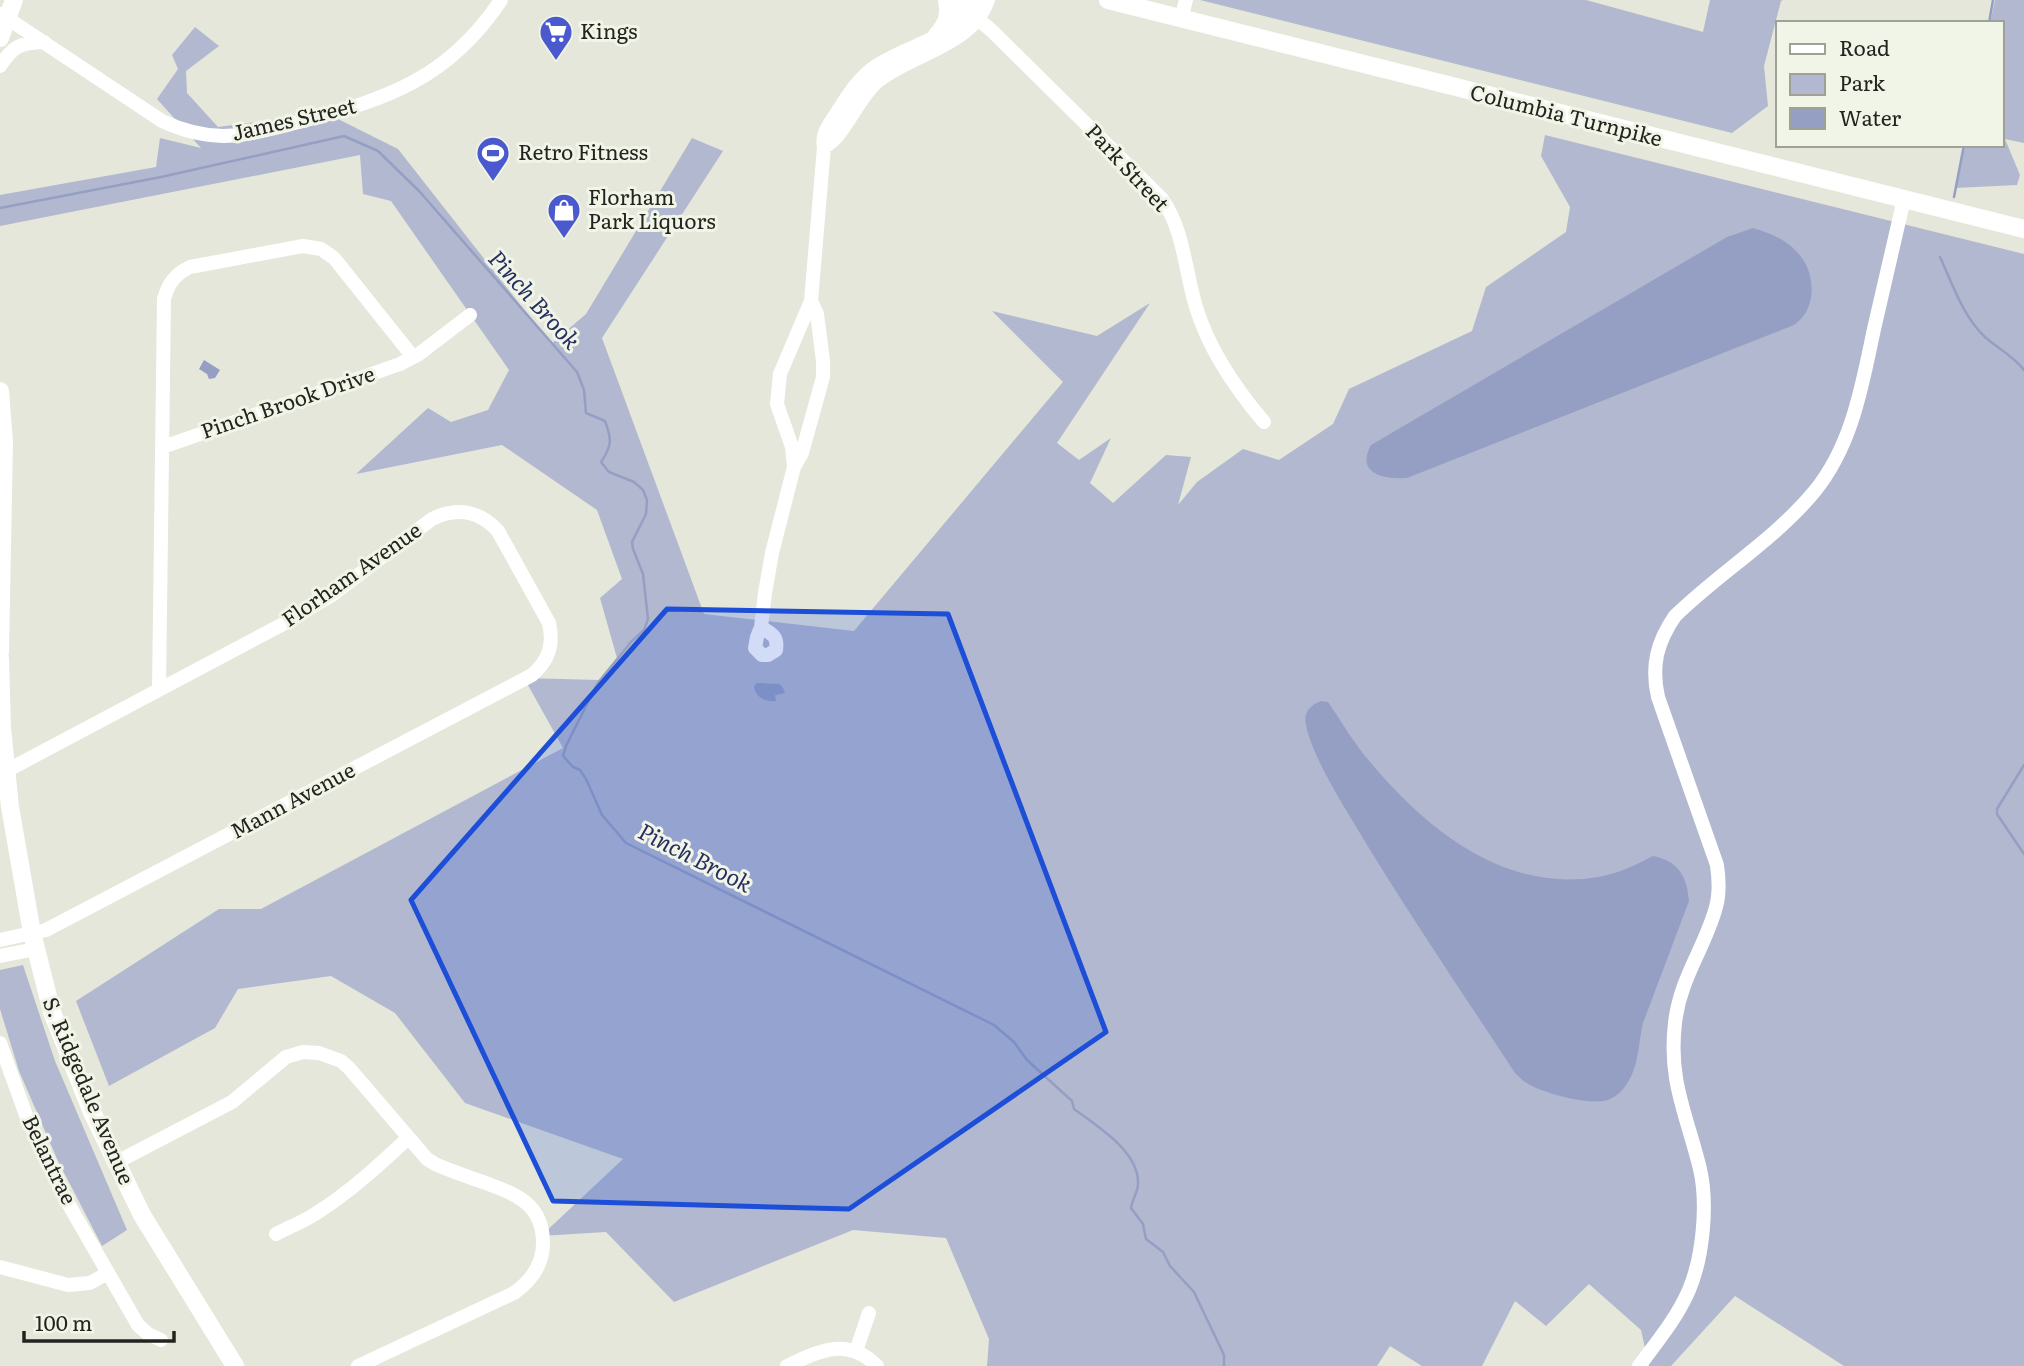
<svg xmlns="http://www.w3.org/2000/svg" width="2024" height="1366" font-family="Literata,serif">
<rect width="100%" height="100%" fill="#e4e7da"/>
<path fill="#b2b8cf" d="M 1200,0 L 1586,0 L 1703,32 L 1710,0 L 1783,0 L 1781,1 L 1764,66 L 1768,106 L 1732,133 Z
M 1995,0 L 2024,0 L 2024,143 L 2005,139 L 2020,175 L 2017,185 L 1955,188 L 1964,145 L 2001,145 L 2001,23 L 1990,23 Z
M 195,27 L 219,46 L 186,71 L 187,93 L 218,127 L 326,113 L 398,149 L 551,344 L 586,314 L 692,138 L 723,151 L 602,338 L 704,614 L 854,631 L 1063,382 L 992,311 L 1097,336 L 1150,303 L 1057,443 L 1079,460 L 1111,438 L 1090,483 L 1113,503 L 1166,455 L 1191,457 L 1178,505 L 1197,482 L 1243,449 L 1279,460 L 1333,424 L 1349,389 L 1472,331 L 1486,287 L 1566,232 L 1570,207 L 1541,156 L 1545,135 L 2024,254 L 2024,1366 L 1844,1366 L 1735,1296 L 1671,1366 L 1649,1366 L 1641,1330 L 1589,1284 L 1546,1326 L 1515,1301 L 1482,1366 L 1422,1366 L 1390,1346 L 1377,1366 L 987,1366 L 989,1339 L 946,1238 L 853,1230 L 674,1302 L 606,1232 L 541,1236 L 623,1159 L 465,1103 L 395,1013 L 331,976 L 238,989 L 215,1028 L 109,1086 L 76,1001 L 219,909 L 261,909 L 563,748 L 524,678 L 599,680 L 617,658 L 600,598 L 622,579 L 597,510 L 502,445 L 356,474 L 428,408 L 451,422 L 488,410 L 509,370 L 391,201 L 363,194 L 360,155 L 0,226 L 0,195 L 156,167 L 160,138 L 201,148 L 157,99 L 178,69 L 172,55 Z
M 23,965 L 55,1061 L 127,1230 L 102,1246 L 58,1161 L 19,1071 L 0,1009 L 0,970 Z"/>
<path fill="#959fc3" d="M 1753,228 C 1770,233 1785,239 1797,252 C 1816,271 1818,309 1794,325 L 1407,478 C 1385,480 1355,474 1371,445 L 1727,237 Z
M 204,360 L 220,370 L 215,378 L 209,379 L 207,374 L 199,369 Z
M 757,683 L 779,684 L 782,686 L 785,693 L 775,695 L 776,701 C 765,702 755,697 754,686 Z
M 1321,701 L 1328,702 C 1342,722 1354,744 1371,763 C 1427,830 1505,893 1598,877 C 1617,874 1636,865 1653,856 C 1679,861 1687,877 1689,901 L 1643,1023 C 1638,1044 1639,1067 1626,1085 C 1622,1091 1617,1096 1610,1099 C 1594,1107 1548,1094 1532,1086 C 1525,1083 1520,1078 1515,1073 C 1462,992 1408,913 1358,830 C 1342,803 1312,756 1306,725 C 1303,713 1310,705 1321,701 Z"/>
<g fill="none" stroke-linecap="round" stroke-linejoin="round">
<path stroke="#959fc3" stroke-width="2.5" d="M 1989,23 L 1993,0
M 1954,197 L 1964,145
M 0,208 L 161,177 L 344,136 L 378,151 L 420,192 L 577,372 L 584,390 L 586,413 L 605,421 C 612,439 612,446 601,462 L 609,472 L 634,482 L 643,490 L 647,500 L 646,514 L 632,542 L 633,549 L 643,574 L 648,619 L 644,630 L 631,642 L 597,684 L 566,746 L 563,756 L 573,767 L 580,770 L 586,779 L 602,815 L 626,843 L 994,1025 L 1014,1042 L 1027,1060 L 1072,1101 L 1074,1109 C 1096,1125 1138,1151 1138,1182 C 1139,1191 1132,1199 1131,1208 L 1143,1224 L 1146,1239 L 1163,1252 L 1170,1266 L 1194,1292 L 1224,1355 L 1224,1366
M 1940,257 C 1953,285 1963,317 1986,338 C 1999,349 2013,356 2024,370
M 2024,765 L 1997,809 L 1997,814 L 2024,854"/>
<path stroke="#fff" stroke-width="14" d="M 968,11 L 991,30 L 1162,199 C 1184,230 1185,271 1196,307 C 1209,350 1235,388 1264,422
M 1,14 L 162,121 C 216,146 247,135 302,121 C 388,99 449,78 501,0
M 1181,19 L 1186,0
M 0,66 C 13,46 20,43 44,42
M 824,147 C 845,137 857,98 878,81 C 913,53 971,47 988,0
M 163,447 L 400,364 L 419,354 L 470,315
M 794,467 L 802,453 L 823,377 L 823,361 L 817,314 L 811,301 L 824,147 C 821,134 829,125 836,114 C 847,97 857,80 873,68 C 905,45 957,39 974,0
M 761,627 C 773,635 778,636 776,650 L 768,655 L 762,655 L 755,648 L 757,637 L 761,627 L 765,593 L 772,553 L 794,467 L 792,447 L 777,404 L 780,374 L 811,301
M 159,690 L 164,299 C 168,284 175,274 190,267 L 303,246 L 321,249 L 334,258 L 413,357
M 0,940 L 46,930 L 532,675 C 549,660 554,645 549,623 L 498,531 C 479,510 456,507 432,519 L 332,595 L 283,624 L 6,771
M 0,956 L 36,949
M 0,1043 L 27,1118 L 65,1198 L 138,1325 L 148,1334 L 161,1340
M 115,1163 L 232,1102 L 286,1057 L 303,1052 L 319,1053 L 341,1061 L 349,1068 L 427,1159 L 437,1165 C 452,1171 468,1177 483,1182 C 515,1194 543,1203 543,1243 C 543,1265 531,1281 514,1293 L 358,1366
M 276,1234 C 289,1227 303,1222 315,1214 C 349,1193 379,1165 408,1138
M 0,1267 L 68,1285 L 90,1283 L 108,1273
M 856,1351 L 869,1313
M 787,1366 C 819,1351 847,1336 877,1366
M 1639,1366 C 1657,1342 1677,1318 1689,1290 C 1703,1257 1708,1204 1700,1169 C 1687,1115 1668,1081 1675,1023 C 1680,978 1705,948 1716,907 C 1720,893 1719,879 1717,865 L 1658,697 C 1651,666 1657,642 1675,616 C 1719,573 1774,540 1814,492 C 1852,446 1862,386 1874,329 C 1884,286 1894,243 1904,199"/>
<path stroke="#fff" stroke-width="18" d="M 959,0 L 968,11
M 1108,0 L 2024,229
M 937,35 C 947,24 950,15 947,0
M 0,38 L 14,0
M 0,391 L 4,442 L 0,652
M 0,658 L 2,728 L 10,807 L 32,933 L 52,1012 L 91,1110 L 142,1215 L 235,1366"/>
</g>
<path fill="#1d4ed8" fill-opacity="0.2" stroke="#1d4ed8" stroke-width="5" stroke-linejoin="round" d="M 667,609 L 948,614 L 1106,1032 L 849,1209 L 553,1201 L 411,900 Z"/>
<defs>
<symbol id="supermarket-pin" viewBox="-11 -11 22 30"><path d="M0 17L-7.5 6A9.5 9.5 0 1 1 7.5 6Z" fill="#4a59ce" stroke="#f1f5e7"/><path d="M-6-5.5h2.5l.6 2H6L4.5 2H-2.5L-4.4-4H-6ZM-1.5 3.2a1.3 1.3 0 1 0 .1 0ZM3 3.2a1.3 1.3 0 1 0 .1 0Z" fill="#fff"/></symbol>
<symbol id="stadium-pin" viewBox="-11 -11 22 30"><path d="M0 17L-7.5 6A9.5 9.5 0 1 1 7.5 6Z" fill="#4a59ce" stroke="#f1f5e7"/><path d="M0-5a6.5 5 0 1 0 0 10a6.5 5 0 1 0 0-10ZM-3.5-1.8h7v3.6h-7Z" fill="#fff"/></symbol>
<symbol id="shop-pin" viewBox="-11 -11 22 30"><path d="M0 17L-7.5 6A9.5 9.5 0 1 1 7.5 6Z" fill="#4a59ce" stroke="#f1f5e7"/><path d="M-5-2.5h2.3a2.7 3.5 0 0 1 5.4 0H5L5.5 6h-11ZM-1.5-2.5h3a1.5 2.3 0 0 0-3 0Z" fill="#fff"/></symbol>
</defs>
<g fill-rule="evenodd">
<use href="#supermarket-pin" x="537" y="13" width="38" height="52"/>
<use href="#stadium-pin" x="474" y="134" width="38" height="52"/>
<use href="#shop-pin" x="545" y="191" width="38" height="52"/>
</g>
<g text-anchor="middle" stroke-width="6" stroke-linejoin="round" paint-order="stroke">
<g font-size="21" fill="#23241f" stroke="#f1f5e7" text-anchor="start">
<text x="580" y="39">Kings</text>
<text x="518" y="160">Retro Fitness</text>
<text x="588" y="205">Florham<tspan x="588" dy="24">Park Liquors</tspan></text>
</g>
<g font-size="21" fill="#23241f" stroke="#f1f5e7">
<text transform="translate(1566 116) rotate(14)" y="7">Columbia Turnpike</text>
<text transform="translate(294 120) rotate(-13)" y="7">James Street</text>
<text transform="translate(1127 168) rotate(47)" y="7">Park Street</text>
<text transform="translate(288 403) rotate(-19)" y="7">Pinch Brook Drive</text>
<text transform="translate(352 575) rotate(-35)" y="7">Florham Avenue</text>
<text transform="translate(293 801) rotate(-28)" y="7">Mann Avenue</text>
<text transform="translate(88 1091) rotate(67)" y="7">S. Ridgedale Avenue</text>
<text transform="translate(49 1160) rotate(64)" y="7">Belantrae</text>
</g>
<g font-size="23" font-style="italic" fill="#272f5f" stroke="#f1f5e7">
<text transform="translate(534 300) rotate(48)" y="8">Pinch Brook</text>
<text transform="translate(695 858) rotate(27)" y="8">Pinch Brook</text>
</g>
</g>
<rect x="1776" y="21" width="228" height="126" fill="#f1f5e7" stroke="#9fa197" stroke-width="2"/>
<rect x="1790" y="44" width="35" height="10" fill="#ffffff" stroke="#9fa197" stroke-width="2"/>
<text x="1839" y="56" font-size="21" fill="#23241f">Road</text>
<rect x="1790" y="74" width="35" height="21" fill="#b2b8cf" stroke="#9fa197" stroke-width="2"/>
<text x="1839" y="91" font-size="21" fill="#23241f">Park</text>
<rect x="1790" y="108" width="35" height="21" fill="#959fc3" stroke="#9fa197" stroke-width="2"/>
<text x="1839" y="126" font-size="21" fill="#23241f">Water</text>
<path d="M24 1331v10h150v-10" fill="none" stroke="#23241f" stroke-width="3.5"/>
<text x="35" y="1331" font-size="21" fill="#23241f" stroke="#f1f5e7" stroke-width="5" paint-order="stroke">100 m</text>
</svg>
